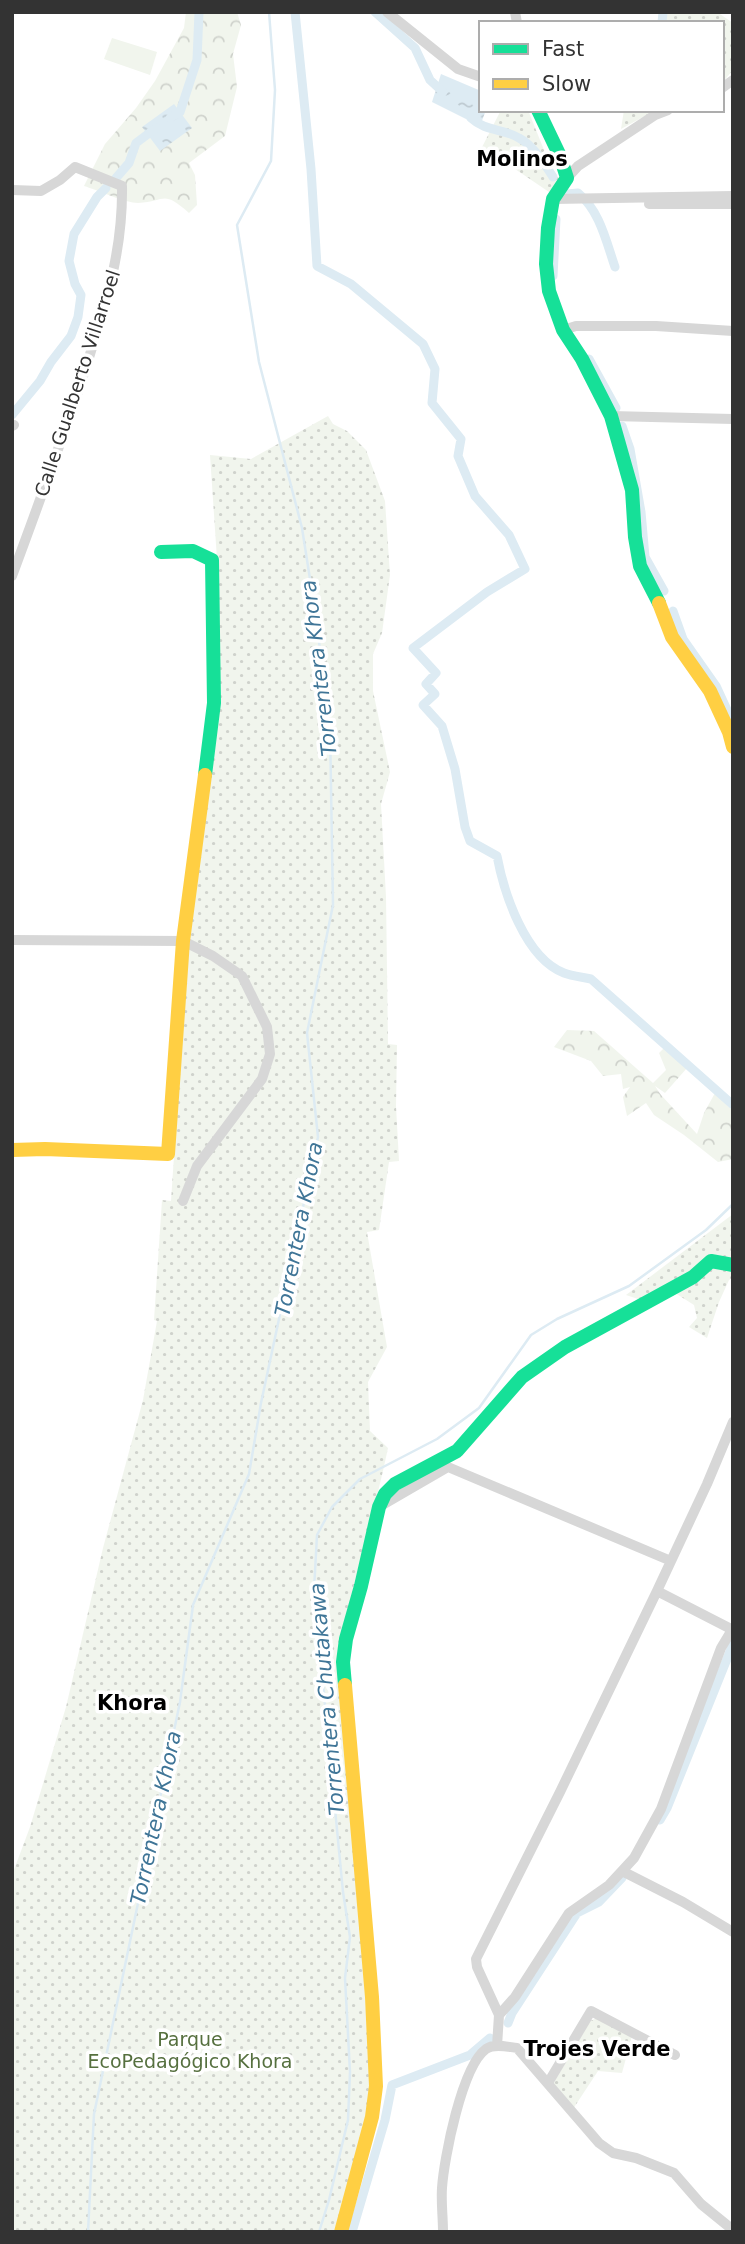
<svg xmlns="http://www.w3.org/2000/svg" width="745" height="2244" font-family="'DejaVu Sans',sans-serif">
<defs>
<pattern id="forest-crowns" width="20" height="18" patternUnits="userSpaceOnUse" patternTransform="scale(1.75)"><rect width="20" height="18" fill="#f1f5ed"/><path d="M2 6a3 3 0 1 1 6 0M12 15a3 3 0 1 1 6 0" fill="none" stroke="#cfd2cc"/></pattern>
<pattern id="park-dots" width="8" height="8" patternUnits="userSpaceOnUse" patternTransform="scale(1.75)"><rect width="8" height="8" fill="#f1f5ed"/><path d="M2 2h.1M6 6h.1" fill="none" stroke="#cfd2cc" stroke-width="1.8" stroke-linecap="round"/></pattern>
<pattern id="water-ripples" width="26" height="14" patternUnits="userSpaceOnUse" patternTransform="scale(1.75)"><rect width="26" height="14" fill="#ddebf3"/><path d="M2 4q2-2 4 0t4 0M15 11q2-2 4 0t4 0" fill="none" stroke="#becad1"/></pattern>
</defs>
<rect width="100%" height="100%" fill="#fff"/>
<path fill="#f1f5ed" d="M 112,38 L 157,52 L 150,75 L 104,59 Z"/>
<path fill="url(#forest-crowns)" d="M 186,12 L 237,12 L 241,25 L 233,54 L 237,87 L 225,136 L 189,163 L 195,175 L 197,205 L 189,213 C 162,189 166,202 138,203 C 126,203 97,190 84,186 L 105,144 L 136,108 L 155,81 L 184,28 Z
M 567,1030 L 594,1031 L 653,1083 L 666,1070 L 659,1053 L 664,1048 L 687,1068 L 665,1093 L 655,1086 L 661,1095 L 697,1134 L 704,1113 L 715,1093 L 731,1109 L 733,1159 L 718,1162 L 684,1135 L 654,1115 L 646,1103 L 627,1116 L 623,1097 L 630,1087 L 623,1089 L 621,1074 L 603,1076 L 591,1061 L 554,1047 Z"/>
<path fill="url(#park-dots)" d="M 660,12 L 717,12 L 733,23 L 733,70 L 722,83 L 722,23 L 658,23 Z
M 501,110 L 528,110 L 552,170 L 560,180 L 549,192 L 496,156 L 479,153 Z
M 624,110 L 656,110 L 621,129 Z
M 328,416 L 333,424 L 347,431 L 366,450 L 385,501 L 390,575 L 382,633 L 373,654 L 373,691 L 390,772 L 381,804 L 386,897 L 388,1044 L 397,1045 L 396,1106 L 399,1161 L 389,1162 L 379,1230 L 367,1232 L 387,1347 L 368,1382 L 370,1431 L 388,1448 C 376,1506 359,1561 346,1618 L 370,2088 L 364,2132 L 334,2232 L 12,2232 L 12,1875 L 30,1827 L 66,1707 L 103,1548 L 143,1400 L 157,1321 L 154,1320 L 162,1200 L 171,1201 L 188,947 L 216,703 L 217,559 L 210,455 L 251,459 Z
M 733,1214 L 733,1278 L 729,1280 L 719,1302 L 707,1338 L 689,1327 L 697,1318 L 694,1305 L 664,1286 L 641,1300 L 626,1295 Z
M 595,2019 L 600,2019 L 632,2036 L 622,2073 L 598,2071 L 573,2109 L 553,2084 L 590,2021 Z"/>
<path fill="url(#water-ripples)" d="M 441,74 L 481,91 L 481,110 L 486,110 L 480,126 L 432,102 Z
M 174,104 L 192,128 L 160,151 L 142,127 Z"/>
<g fill="none" stroke-linecap="round" stroke-linejoin="round">
<path stroke="#ddebf3" stroke-width="2.5" d="M 88,2232 L 94,2114 L 180,1702 L 193,1605 L 249,1474 L 261,1403 L 318,1137 L 307,1033 L 333,905 L 330,727 L 315,611 L 302,528 L 259,362 L 237,225 L 271,161 L 275,90 L 269,12
M 319,2232 L 329,2200 L 348,2120 L 350,2072 L 345,1978 L 350,1937 L 343,1892 L 314,1590 L 317,1535 L 332,1507 L 360,1479 L 437,1439 L 479,1408 L 531,1335 L 557,1319 L 629,1286 L 706,1230 L 733,1204"/>
<path stroke="#ddebf3" stroke-width="9" d="M 295,12 L 311,169 L 317,266 L 351,284 L 423,344 L 435,369 L 432,403 L 461,439 L 458,456 L 475,496 L 509,535 L 525,569 L 487,592 L 413,648 L 436,673 L 426,684 L 435,694 L 423,705 L 442,726 L 455,769 L 465,827 L 470,841 L 497,856 C 504,893 525,958 564,973 C 572,976 582,977 591,979 L 733,1105
M 375,12 L 415,48 L 430,80 L 443,92
M 662,23 L 663,12
M 170,118 L 180,112 L 197,60 L 199,12
M 471,118 C 486,132 503,128 519,138 C 534,146 544,163 553,177
M 116,178 L 129,163 L 136,143 L 156,128
M 567,194 L 578,193 C 600,211 606,241 615,267
M 553,276 L 556,219
M 589,359 L 616,408
M 12,415 L 40,381 L 51,362 L 71,336 L 78,317 L 81,295 L 75,284 L 69,261 L 74,234 L 97,197 L 106,188
M 622,426 L 630,449 L 641,512 L 645,557 L 664,591
M 673,611 L 683,639 L 716,686 L 733,723
M 660,1820 L 667,1808 L 733,1644
M 508,2023 L 512,2013 L 577,1913 L 599,1902 L 622,1878
M 352,2232 L 385,2120 L 392,2085 L 470,2055 L 490,2038"/>
<path stroke="#d7d7d7" stroke-width="10" d="M 387,12 L 458,69 L 481,77
M 515,12 L 517,23
M 722,88 L 733,80
M 567,178 L 578,166 L 655,115 L 668,110
M 12,190 L 41,191 L 60,180 L 75,167 L 122,186 C 123,251 106,302 87,364 C 64,435 38,506 12,576
M 553,199 L 733,196
M 649,204 L 733,204
M 563,330 L 576,326 L 656,326 L 733,331
M 611,416 L 733,419
M 12,426 L 14,425
M 12,940 L 183,941 L 213,956 L 242,976 L 267,1027 L 270,1054 L 262,1079 L 197,1166 L 183,1201
M 379,1507 L 448,1467 L 671,1561
M 657,1591 L 733,1630
M 622,1871 L 683,1902 L 733,1932
M 499,2015 L 477,1967 L 476,1959 L 560,1792 L 657,1591 L 707,1484 L 733,1422
M 497,2046 L 499,2015 L 515,1997 L 569,1913 L 609,1885 L 622,1871 L 634,1858 L 661,1809 L 721,1648 L 733,1628
M 548,2083 L 591,2011 L 675,2055
M 443,2232 C 443,2217 441,2202 442,2188 C 444,2158 462,2066 486,2049 C 494,2043 508,2047 517,2048 L 599,2143 L 613,2153 L 636,2158 L 674,2173 L 701,2204 L 733,2230"/>
<path stroke="#16e098" stroke-width="14" d="M 538,110 L 560,156 L 567,178 L 553,199 L 548,228 L 546,264 L 549,291 L 563,330 L 582,359 L 611,416 L 632,490 L 635,537 L 640,566 L 659,603
M 161,552 L 193,551 L 212,560 L 214,703 L 205,775
M 345,1685 L 343,1662 L 346,1639 L 361,1586 L 379,1507 L 385,1494 L 395,1484 L 457,1451 L 522,1377 L 565,1347 L 693,1277 L 711,1261 L 733,1265"/>
<path stroke="#ffcf43" stroke-width="14" d="M 659,603 L 672,637 L 710,691 L 729,732 L 733,747
M 12,1150 L 45,1149 L 168,1154 L 183,941 L 205,775
M 341,2232 L 372,2117 L 376,2086 L 372,1997 L 345,1685"/>
</g>
<g text-anchor="middle" stroke-width="7" stroke-linejoin="round" paint-order="stroke">
<g font-size="19" fill="#333" stroke="#fff">
<text transform="translate(77 383) rotate(-72)" y="7">Calle Gualberto Villarroel</text>
</g>
<g font-size="19" fill="#56703f" stroke="#fff">
<text x="190" y="2046">Parque<tspan x="190" dy="22">EcoPedagógico Khora</tspan></text>
</g>
<g font-size="21" font-weight="bold" fill="#000" stroke="#fff">
<text x="522" y="166">Molinos</text>
<text x="132" y="1710">Khora</text>
<text x="597" y="2056">Trojes Verde</text>
</g>
<g font-size="21" font-style="italic" fill="#3f7597" stroke="#fff">
<text transform="translate(319 668) rotate(-97)" y="7">Torrentera Khora</text>
<text transform="translate(299 1229) rotate(-79)" y="7">Torrentera Khora</text>
<text transform="translate(327 1699) rotate(-95)" y="7">Torrentera Chutakawa</text>
<text transform="translate(156 1818) rotate(-78)" y="7">Torrentera Khora</text>
</g>
</g>
<rect width="745" height="2244" fill="none" stroke="#333333" stroke-width="28"/>
<rect x="479" y="21" width="245" height="91" fill="#ffffff" stroke="#adadad" stroke-width="2"/>
<rect x="493" y="44" width="35" height="10" fill="#16e098" stroke="#adadad" stroke-width="2"/>
<text x="542" y="56" font-size="21" fill="#333333">Fast</text>
<rect x="493" y="79" width="35" height="10" fill="#ffcf43" stroke="#adadad" stroke-width="2"/>
<text x="542" y="91" font-size="21" fill="#333333">Slow</text>
</svg>
